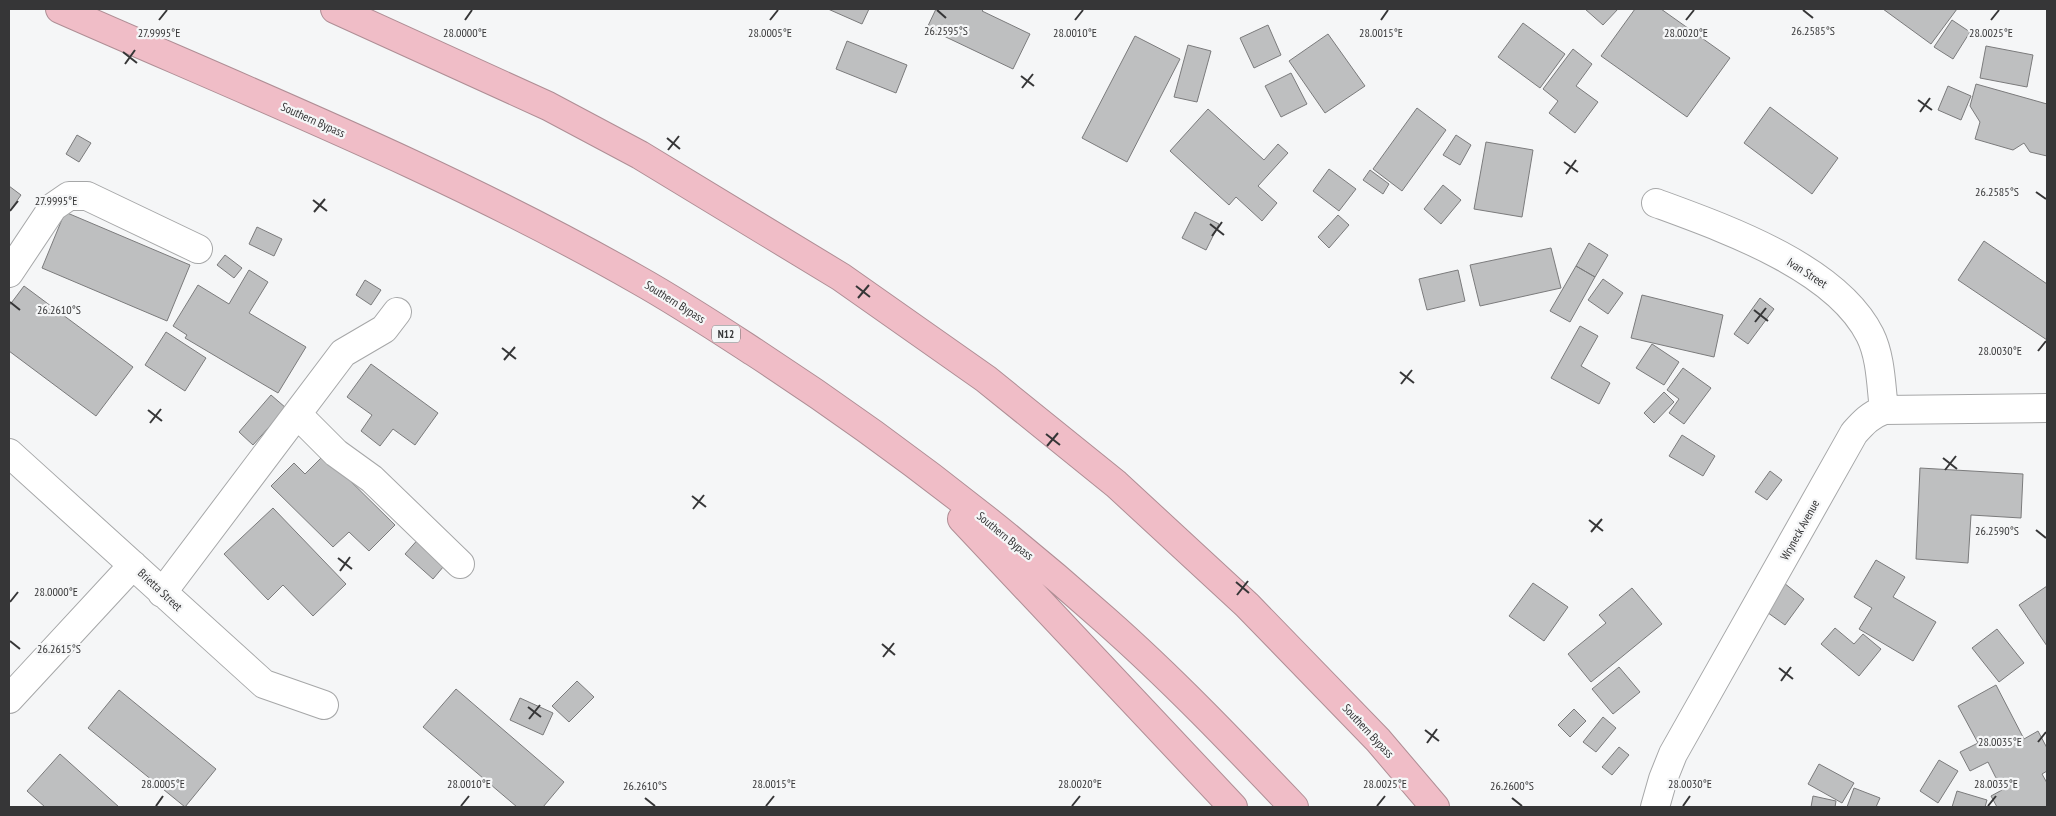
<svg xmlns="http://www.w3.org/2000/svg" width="2056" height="816" font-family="'PT Sans Narrow',sans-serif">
<rect width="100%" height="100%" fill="#f5f6f7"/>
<path fill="#bebfc0" stroke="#7b7b7c" d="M 828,9 L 869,9 L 862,24 Z
M 936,9 L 984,9 L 982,11 L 1030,34 L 1013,69 L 927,28 Z
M 1585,9 L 1618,9 L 1603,25 Z
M 1635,9 L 1661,9 L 1730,58 L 1687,117 L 1601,56 Z
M 1883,9 L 1957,9 L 1931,44 Z
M 1952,20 L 1970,32 L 1953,59 L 1934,47 Z
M 1523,23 L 1565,54 L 1540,88 L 1498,57 Z
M 1268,25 L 1281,55 L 1254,68 L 1240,38 Z
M 1328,34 L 1365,86 L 1325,113 L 1289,61 Z
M 1135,36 L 1180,59 L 1127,162 L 1082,138 Z
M 847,41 L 907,65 L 896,93 L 836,69 Z
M 1188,45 L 1211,51 L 1197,102 L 1174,97 Z
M 1986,46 L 2033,55 L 2027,87 L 1980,78 Z
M 1573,49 L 1592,64 L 1576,86 L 1598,102 L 1575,133 L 1549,113 L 1558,101 L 1543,89 Z
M 1291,73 L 1307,104 L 1281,117 L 1265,86 Z
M 1976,84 L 2047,104 L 2047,156 L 2030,152 L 2024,143 L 2013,150 L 1975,139 L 1980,122 L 1970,106 Z
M 1948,86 L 1971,96 L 1961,120 L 1938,110 Z
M 1770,107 L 1838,158 L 1812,194 L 1744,143 Z
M 1417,108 L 1446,130 L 1402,191 L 1373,169 Z
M 1208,109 L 1264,160 L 1278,144 L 1288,153 L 1258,186 L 1277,203 L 1262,221 L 1236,197 L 1229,205 L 1170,151 Z
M 77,135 L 91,143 L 79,162 L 66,154 Z
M 1456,135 L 1471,145 L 1460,165 L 1443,155 Z
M 1486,142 L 1533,150 L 1522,217 L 1474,209 Z
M 1329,169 L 1356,189 L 1339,211 L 1313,191 Z
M 1370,170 L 1389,184 L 1383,194 L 1363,180 Z
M 1443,185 L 1461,200 L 1441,224 L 1424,209 Z
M 9,186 L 21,195 L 9,212 Z
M 65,212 L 190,265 L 167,321 L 42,268 Z
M 1195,212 L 1219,224 L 1206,250 L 1182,238 Z
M 1338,215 L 1349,225 L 1329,248 L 1318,237 Z
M 257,227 L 282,239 L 274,256 L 249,244 Z
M 1984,241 L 2047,284 L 2047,340 L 1958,280 Z
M 1589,243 L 1608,255 L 1595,277 L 1576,266 Z
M 1551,248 L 1561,288 L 1480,306 L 1470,265 Z
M 225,255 L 242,268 L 234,278 L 217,265 Z
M 1576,266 L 1595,277 L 1570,322 L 1550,311 Z
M 249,270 L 268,282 L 249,313 L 306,347 L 278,393 L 185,338 L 187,335 L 173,326 L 198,285 L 229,304 Z
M 1458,270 L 1465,301 L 1427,310 L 1419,279 Z
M 1603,279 L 1623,293 L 1608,314 L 1588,300 Z
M 365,280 L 381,290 L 371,305 L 356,295 Z
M 24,286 L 133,367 L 96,416 L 9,351 L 9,306 Z
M 1642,295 L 1723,315 L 1714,357 L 1631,338 Z
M 1760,298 L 1774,309 L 1748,344 L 1734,334 Z
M 1580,326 L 1598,336 L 1581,366 L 1610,383 L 1599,404 L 1551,378 Z
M 166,332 L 206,358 L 185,391 L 145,365 Z
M 1652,344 L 1679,362 L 1664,385 L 1636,368 Z
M 371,364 L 438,413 L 415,445 L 393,429 L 380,446 L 361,431 L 372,415 L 347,397 Z
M 1683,368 L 1711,388 L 1684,424 L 1669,413 L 1679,399 L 1667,390 Z
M 1664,392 L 1674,402 L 1654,423 L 1644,413 Z
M 271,395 L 286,408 L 253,445 L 239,432 Z
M 1682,435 L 1715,456 L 1703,476 L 1669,456 Z
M 324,455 L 395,525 L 369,551 L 349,532 L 333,547 L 271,486 L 294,463 L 305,474 Z
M 1920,468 L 2023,474 L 2021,518 L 1971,515 L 1968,563 L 1916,559 Z
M 1770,471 L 1782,480 L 1767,500 L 1755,492 Z
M 273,508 L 346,584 L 313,616 L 283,585 L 268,600 L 224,554 Z
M 421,536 L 449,560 L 433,579 L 405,554 Z
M 1876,560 L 1905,577 L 1893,597 L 1936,622 L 1913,661 L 1859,629 L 1872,608 L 1854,597 Z
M 1533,583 L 1568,607 L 1544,641 L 1509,616 Z
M 1784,583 L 1804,599 L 1785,625 L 1764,610 Z
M 2047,586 L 2047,646 L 2019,605 Z
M 1632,588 L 1662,624 L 1591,682 L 1568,654 L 1606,623 L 1599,615 Z
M 1835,628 L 1854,644 L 1863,634 L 1881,649 L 1859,676 L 1821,644 Z
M 1997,629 L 2024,663 L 1999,682 L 1972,648 Z
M 1619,667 L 1640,692 L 1613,714 L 1592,689 Z
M 577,681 L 594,697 L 569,722 L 552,706 Z
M 1996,685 L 2024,739 L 2038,731 L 2047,748 L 2047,771 L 2042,774 L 2047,783 L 2047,807 L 1997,807 L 1991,796 L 2002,790 L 1988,762 L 1970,771 L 1960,752 L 1978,743 L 1958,706 Z
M 456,689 L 564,782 L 543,807 L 517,807 L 423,727 Z
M 119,690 L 216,769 L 185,807 L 88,728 Z
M 520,698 L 553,713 L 543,735 L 510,720 Z
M 1574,709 L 1586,721 L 1570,737 L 1558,725 Z
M 1603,717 L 1616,728 L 1596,752 L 1583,742 Z
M 1619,747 L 1629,755 L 1612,775 L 1602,767 Z
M 60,754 L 119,807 L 45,807 L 27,791 Z
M 1939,760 L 1958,771 L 1938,803 L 1920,791 Z
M 1819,764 L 1854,783 L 1842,803 L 1808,784 Z
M 1854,788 L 1880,798 L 1876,807 L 1847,807 Z
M 1957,791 L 1987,800 L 1985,807 L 1952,807 Z
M 1813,796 L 1836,801 L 1835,807 L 1811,807 Z"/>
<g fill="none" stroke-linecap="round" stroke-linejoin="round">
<defs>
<path id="minor" d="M 1656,203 C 1724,228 1836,267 1870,335 C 1881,357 1881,386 1884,410
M 9,273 L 53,207 L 69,196 L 87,196 L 198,249
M 297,414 L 336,453 L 372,479 L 460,564
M 9,453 L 264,684 L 324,705
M 162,593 L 343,353 L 384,329 L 397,312
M 9,699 L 133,565
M 1655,807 L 1663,779 L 1673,754 L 1854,433 C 1863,423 1870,415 1884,410 L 2047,408"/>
<path id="highway" d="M 60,9 C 255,95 455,175 640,281 C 679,303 717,328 754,352 C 877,432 994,521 1104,619 C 1171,678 1233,743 1294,807
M 335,9 L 548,106 L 640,155 L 841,277 L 986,379 L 1116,484 L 1247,605 L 1378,740 L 1435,807
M 962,519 L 1233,807"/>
</defs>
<use href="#minor" stroke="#a6a7a8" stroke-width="30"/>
<use href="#highway" stroke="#af8e95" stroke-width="30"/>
<use href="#minor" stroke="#fff" stroke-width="28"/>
<use href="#highway" stroke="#f0bdc7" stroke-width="28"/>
</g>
<path fill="none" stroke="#363637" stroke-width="2" d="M 937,10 L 946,18M 1803,10 L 1813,18M 159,20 L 167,10M 465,20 L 472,10M 770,20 L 778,10M 1075,20 L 1083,10M 1381,20 L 1388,10M 1686,20 L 1694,10M 1991,20 L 1999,10M 123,52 L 137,63M 125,64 L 135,50M 1021,76 L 1034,86M 1022,88 L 1033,74M 1918,100 L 1932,110M 1920,112 L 1930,98M 667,138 L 680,149M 668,150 L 679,136M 1564,162 L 1578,172M 1566,174 L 1576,160M 2036,192 L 2046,199M 313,200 L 327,211M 10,211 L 18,201M 314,212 L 325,199M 1210,224 L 1224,235M 1212,236 L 1222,222M 856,286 L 870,297M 858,298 L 869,285M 10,302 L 20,310M 1754,310 L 1768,321M 1755,322 L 1766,308M 502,348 L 516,359M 2038,351 L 2046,341M 504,360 L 515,347M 1400,372 L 1414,383M 1401,384 L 1412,370M 148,410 L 162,421M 150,423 L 161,409M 1046,434 L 1060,445M 1047,446 L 1058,433M 1943,458 L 1957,469M 1945,470 L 1956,456M 692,496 L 706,507M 693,509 L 704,495M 1589,520 L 1603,531M 2036,530 L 2046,538M 1591,532 L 1602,519M 338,558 L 352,569M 340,571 L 350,557M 1236,582 L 1249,593M 1237,595 L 1248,581M 10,602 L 18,592M 10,641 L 20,649M 882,644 L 895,655M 883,657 L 894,643M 1779,668 L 1793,679M 1781,681 L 1791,667M 528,707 L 541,717M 529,719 L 540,705M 1425,730 L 1439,741M 2038,742 L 2046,732M 1427,743 L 1437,729M 645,798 L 655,806M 1512,798 L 1522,806M 156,806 L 163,796M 461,806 L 469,796M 766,806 L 774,796M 1072,806 L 1080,796M 1377,806 L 1385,796M 1683,806 L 1690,796M 1988,806 L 1996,796"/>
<g text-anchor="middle" stroke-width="4.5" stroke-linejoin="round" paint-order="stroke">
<rect fill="#f5f6f7" stroke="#6f7071" stroke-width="1" x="712" y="325.5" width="28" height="17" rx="4"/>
<g font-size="11" font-weight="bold" fill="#363637">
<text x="726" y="338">N12</text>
</g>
<g font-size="12" fill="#363637" stroke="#f5f6f7">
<text transform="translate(313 120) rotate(24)" y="4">Southern Bypass</text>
<text transform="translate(1807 273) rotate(33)" y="4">Ivan Street</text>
<text transform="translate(675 302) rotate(32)" y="4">Southern Bypass</text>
<text transform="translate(1800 530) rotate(-61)" y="4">Wryneck Avenue</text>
<text transform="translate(1005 536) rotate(39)" y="4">Southern Bypass</text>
<text transform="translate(160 590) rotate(43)" y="4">Brietta Street</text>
<text transform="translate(1368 731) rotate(47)" y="4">Southern Bypass</text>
</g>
</g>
<g font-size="12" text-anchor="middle" fill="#363637" stroke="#f5f6f7" stroke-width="4.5" stroke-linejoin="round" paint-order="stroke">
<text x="946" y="35">26.2595°S</text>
<text x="1813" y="35">26.2585°S</text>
<text x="159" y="37">27.9995°E</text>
<text x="465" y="37">28.0000°E</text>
<text x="1075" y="37">28.0010°E</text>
<text x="1381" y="37">28.0015°E</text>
<text x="1686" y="37">28.0020°E</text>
<text x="1991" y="37">28.0025°E</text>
<text x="770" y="37">28.0005°E</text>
<text x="1997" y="196">26.2585°S</text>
<text x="56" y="205">27.9995°E</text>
<text x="59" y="314">26.2610°S</text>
<text x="2000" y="355">28.0030°E</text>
<text x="1997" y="535">26.2590°S</text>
<text x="56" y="596">28.0000°E</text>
<text x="59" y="653">26.2615°S</text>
<text x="2000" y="746">28.0035°E</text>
<text x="163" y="788">28.0005°E</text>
<text x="469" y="788">28.0010°E</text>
<text x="774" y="788">28.0015°E</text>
<text x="1080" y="788">28.0020°E</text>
<text x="1385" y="788">28.0025°E</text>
<text x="1690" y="788">28.0030°E</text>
<text x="1996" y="788">28.0035°E</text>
<text x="645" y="790">26.2610°S</text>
<text x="1512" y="790">26.2600°S</text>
</g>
<rect width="2056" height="816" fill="none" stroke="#363637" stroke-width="20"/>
</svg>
